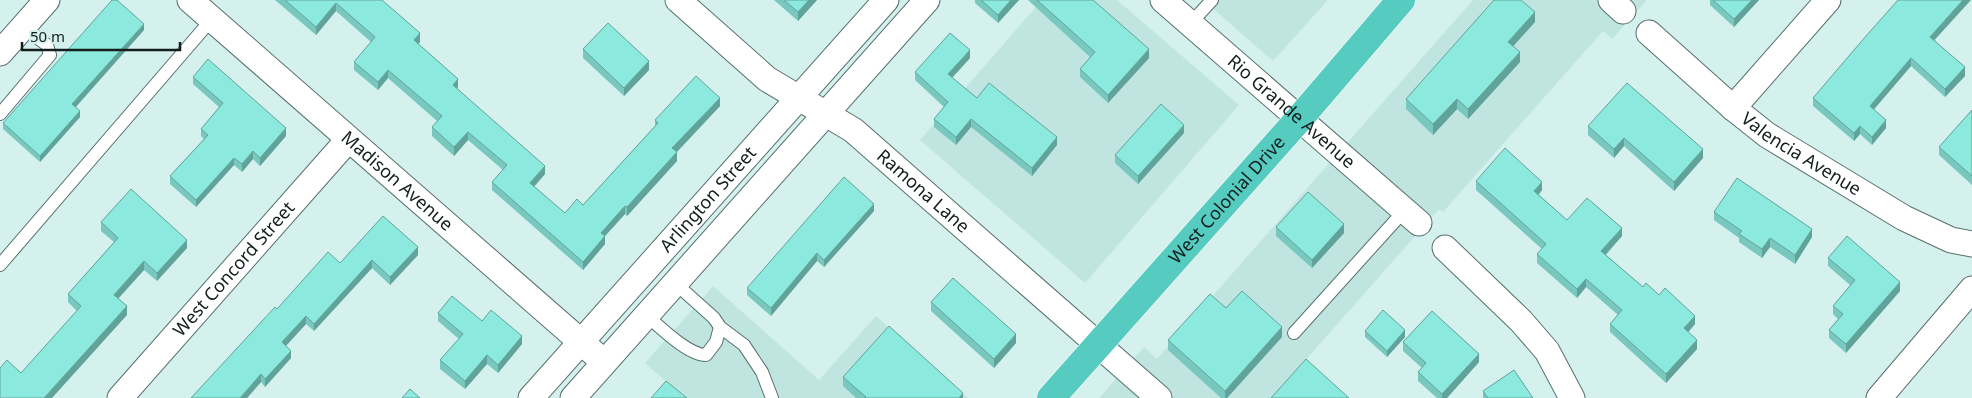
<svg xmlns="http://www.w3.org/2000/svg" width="1972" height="398" font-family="'Noto Sans',sans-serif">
<rect width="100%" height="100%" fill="#d5f1ed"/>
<path fill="#c0e5e0" d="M 1042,0 L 1117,0 L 1239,105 L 1085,283 L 920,140 Z
M 1203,0 L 1328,0 L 1273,61 Z
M 1473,0 L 1647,0 L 1612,39 L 1603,31 L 1443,212 L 1439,209 L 1272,398 L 1099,398 L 1144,347 L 1157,359 Z
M 713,286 L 819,380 L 876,316 L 968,398 L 685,398 L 645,363 Z"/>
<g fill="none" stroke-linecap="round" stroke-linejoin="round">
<defs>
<path id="lane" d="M 1190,24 L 1212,0
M 0,114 L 50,55 L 47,45 L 23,27
M 0,265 L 212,19
M 646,315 C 660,327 688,355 706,355 L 716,342 L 720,327 L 714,318 L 675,283
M 720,327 L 744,345 L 762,372 L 772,398
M 1294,333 L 1404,211"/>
<g id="street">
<path id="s1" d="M 190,0 L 604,362"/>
<path id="s2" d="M 678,0 L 767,79 L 853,130 L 1159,398"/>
<path id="s3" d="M 1163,0 L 1419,223"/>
<path d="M 1611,0 L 1623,11"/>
<path id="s4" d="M 1649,33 L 1733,108 L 1767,135 L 1904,218 L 1951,240 L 1972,244"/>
<path d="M 0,53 L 47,0"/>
<path d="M 1733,108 L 1828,0"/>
<path d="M 1445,248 L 1521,321 L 1547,351 L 1572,398"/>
<path id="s5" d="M 120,398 L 348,140"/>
<path id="s6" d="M 531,398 L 886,0"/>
<path d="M 573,398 L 927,0"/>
<path d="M 1879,398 L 1972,289"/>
</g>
<g id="highway">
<path id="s7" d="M 1051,398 L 1299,119 L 1401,0"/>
</g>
</defs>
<use href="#lane" stroke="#57706d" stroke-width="14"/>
<use href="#street" stroke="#57706d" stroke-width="27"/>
<use href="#highway" stroke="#fff" stroke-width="29"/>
<use href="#lane" stroke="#fff" stroke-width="12"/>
<use href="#street" stroke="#fff" stroke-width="25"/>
<use href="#highway" stroke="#56cbc0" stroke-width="28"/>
</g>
<path fill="#78c8bf" d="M 275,0 L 382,0 L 420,42 L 418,44 L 458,87 L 457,88 L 545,174 L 534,187 L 565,213 L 583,205 L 655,126 L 655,120 L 720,106 L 677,152 L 677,161 L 627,216 L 625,214 L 605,236 L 605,244 L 583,270 L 492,190 L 492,182 L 503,170 L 468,140 L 454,156 L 432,136 L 432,127 L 437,121 L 388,78 L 378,90 L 354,70 L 354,62 L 371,42 L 336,11 L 316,35 Z
M 774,0 L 817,0 L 798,21 Z
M 975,0 L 1019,0 L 998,23 L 975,3 Z
M 1028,0 L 1093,0 L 1149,58 L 1108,103 L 1080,77 L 1080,69 L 1090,57 Z
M 1710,0 L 1759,0 L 1734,27 L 1710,5 Z
M 1535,22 L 1513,46 L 1520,62 L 1468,119 L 1457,109 L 1433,135 L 1406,109 L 1406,99 Z
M 144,30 L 76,107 L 80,117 L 40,162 L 3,129 L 3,123 Z
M 1935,40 L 1965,76 L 1945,97 L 1911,66 L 1874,109 L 1886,128 L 1872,145 L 1860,134 L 1854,141 L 1813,106 L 1813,98 Z
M 583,49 L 649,70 L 624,96 L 583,58 Z
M 970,58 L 952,78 L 977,98 L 1057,145 L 1032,176 L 971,127 L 956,145 L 934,127 L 934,119 L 944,107 L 915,80 L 915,72 Z
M 193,77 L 286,136 L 260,166 L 253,159 L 242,172 L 234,165 L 196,207 L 170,184 L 170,176 L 204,139 L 201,136 L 201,129 L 219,107 L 193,84 Z
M 1972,110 L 1972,185 L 1939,155 L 1939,147 Z
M 1588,126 L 1703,158 L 1674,191 L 1624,146 L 1614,158 L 1588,135 Z
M 1184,133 L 1138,184 L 1115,163 L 1115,155 Z
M 1476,181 L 1542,190 L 1539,195 L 1567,220 L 1622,236 L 1606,255 L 1643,287 L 1659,295 L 1695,324 L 1688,332 L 1697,349 L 1666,383 L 1610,332 L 1610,324 L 1618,315 L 1586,287 L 1577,298 L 1537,263 L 1537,254 L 1542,249 L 1476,190 Z
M 874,211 L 824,267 L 817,261 L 771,316 L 747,295 L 747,288 Z
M 1714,212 L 1812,237 L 1795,264 L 1770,247 L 1762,258 L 1739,242 L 1739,238 L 1714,220 Z
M 101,222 L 187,248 L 157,281 L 144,270 L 118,299 L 127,315 L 77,311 L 68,302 L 68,294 L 114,242 L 101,231 Z
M 1276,227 L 1344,233 L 1312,268 L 1276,236 Z
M 418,255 L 390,285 L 372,268 L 314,331 L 306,324 L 286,346 L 291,358 L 265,387 L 261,382 L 247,398 L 277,309 L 340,263 Z
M 1828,258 L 1900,291 L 1846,353 L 1829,338 L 1829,330 L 1838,319 L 1833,314 L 1833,306 L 1850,285 L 1828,266 Z
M 931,302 L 1016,343 L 994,368 L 931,311 Z
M 1226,308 L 1282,337 L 1227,398 L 1221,398 L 1168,350 L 1168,340 Z
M 438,313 L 482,321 L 522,344 L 498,373 L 487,364 L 465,389 L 440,369 L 440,360 L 459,339 L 438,321 Z
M 1365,331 L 1405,337 L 1387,357 L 1365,337 Z
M 1403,342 L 1479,362 L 1447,398 L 1437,398 L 1418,381 L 1418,372 L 1422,368 L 1403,351 Z
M 843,377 L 963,398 L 856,398 L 843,386 Z
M 1483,391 L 1533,398 L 1483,398 Z"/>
<path fill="#61a39b" d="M 809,0 L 817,0 L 798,21 L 798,12 Z
M 1011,0 L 1019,0 L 998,23 L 998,15 Z
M 1752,0 L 1759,0 L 1734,27 L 1734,19 Z
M 1963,0 L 1971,0 L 1930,45 L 1930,37 Z
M 336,3 L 336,11 L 316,35 L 316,27 Z
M 1535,12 L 1535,22 L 1508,52 L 1508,42 Z
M 144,24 L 144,30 L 72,111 L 72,104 Z
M 420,33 L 420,42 L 414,48 L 414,40 Z
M 1149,49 L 1149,58 L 1108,103 L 1108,95 Z
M 970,50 L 970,58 L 948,82 L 948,74 Z
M 1520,52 L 1520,62 L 1468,119 L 1468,109 Z
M 1911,58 L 1911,66 L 1870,114 L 1870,106 Z
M 649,61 L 649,70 L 624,96 L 624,88 Z
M 1965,67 L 1965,76 L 1945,97 L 1945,89 Z
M 388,70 L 388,78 L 378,90 L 378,82 Z
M 458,79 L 458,87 L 453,93 L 453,85 Z
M 720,98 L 720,106 L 672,157 L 672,148 Z
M 1457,99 L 1457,109 L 1433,135 L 1433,124 Z
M 80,111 L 80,117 L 40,162 L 40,156 Z
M 971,119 L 971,127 L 956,145 L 956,137 Z
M 1886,120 L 1886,128 L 1872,145 L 1872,137 Z
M 1184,125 L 1184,133 L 1138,184 L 1138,176 Z
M 1860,126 L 1860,134 L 1854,141 L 1854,133 Z
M 286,128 L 286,136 L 260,166 L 260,158 Z
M 468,132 L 468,140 L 454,156 L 454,147 Z
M 1057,137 L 1057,145 L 1032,176 L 1032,168 Z
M 1624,138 L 1624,146 L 1614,158 L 1614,149 Z
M 1703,149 L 1703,158 L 1674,191 L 1674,182 Z
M 253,151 L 253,159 L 242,172 L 242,164 Z
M 677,152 L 677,161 L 627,216 L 627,207 Z
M 234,158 L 234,165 L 196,207 L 196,200 Z
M 545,166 L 545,174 L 530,191 L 530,183 Z
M 1542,182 L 1542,190 L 1534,199 L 1534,191 Z
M 874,204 L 874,211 L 824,267 L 824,260 Z
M 625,206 L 625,214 L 605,236 L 605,244 L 583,270 L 583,262 L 601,233 Z
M 1344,224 L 1344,233 L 1312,268 L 1312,260 Z
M 1622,228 L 1622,236 L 1601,259 L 1601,251 Z
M 1812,229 L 1812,237 L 1795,264 L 1795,255 Z
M 1770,238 L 1770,247 L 1762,258 L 1762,249 Z
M 187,240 L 187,248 L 157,281 L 157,273 Z
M 418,247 L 418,255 L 390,285 L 390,277 Z
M 817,253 L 817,261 L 771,316 L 771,308 Z
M 372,260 L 372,268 L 314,331 L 314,324 Z
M 144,261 L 144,270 L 114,303 L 114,295 Z
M 1586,279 L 1586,287 L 1577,298 L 1577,289 Z
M 1900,282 L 1900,291 L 1846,353 L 1846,344 Z
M 127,306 L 127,315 L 52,398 L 44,398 Z
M 306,316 L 306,324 L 282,350 L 282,342 Z
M 1695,316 L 1695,324 L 1684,337 L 1684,328 Z
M 1282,327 L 1282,337 L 1227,398 L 1225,398 L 1225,391 Z
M 1405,330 L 1405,337 L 1387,357 L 1387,351 Z
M 1016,334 L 1016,343 L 994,368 L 994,359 Z
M 522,336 L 522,344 L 498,373 L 498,365 Z
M 1697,340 L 1697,349 L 1666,383 L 1666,374 Z
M 291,351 L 291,358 L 265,387 L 265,379 Z
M 1479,354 L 1479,362 L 1447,398 L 1442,398 L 1442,394 Z
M 487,355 L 487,364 L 465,389 L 465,381 Z
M 261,374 L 261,382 L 247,398 L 240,398 Z
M 963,393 L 963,398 L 959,398 Z"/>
<path fill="#8be9de" stroke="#61a39b" d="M 112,0 L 117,0 L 144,24 L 72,104 L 80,111 L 40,156 L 3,123 Z
M 285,0 L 382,0 L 420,33 L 414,40 L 458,79 L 453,85 L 545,166 L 530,183 L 565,213 L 577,199 L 583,205 L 658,123 L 655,120 L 696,76 L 720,98 L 672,148 L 677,152 L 627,207 L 625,206 L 601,233 L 605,236 L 583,262 L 492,182 L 507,165 L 468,132 L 454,147 L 432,127 L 442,116 L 388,70 L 378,82 L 354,62 L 375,37 L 336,3 L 316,27 Z
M 784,0 L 809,0 L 798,12 Z
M 981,0 L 1011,0 L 998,15 Z
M 1037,0 L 1093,0 L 1149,49 L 1108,95 L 1080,69 L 1095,52 Z
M 1494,0 L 1521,0 L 1535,12 L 1508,42 L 1520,52 L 1468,109 L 1457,99 L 1433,124 L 1406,99 Z
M 1713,0 L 1752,0 L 1734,19 Z
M 1898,0 L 1963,0 L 1930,37 L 1965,67 L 1945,89 L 1911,58 L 1870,106 L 1886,120 L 1872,137 L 1860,126 L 1854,133 L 1813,98 L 1866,36 Z
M 608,23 L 649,61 L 624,88 L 583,49 Z
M 950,33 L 970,50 L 948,74 L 977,98 L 989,83 L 1057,137 L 1032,168 L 971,119 L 956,137 L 934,119 L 948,102 L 915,72 Z
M 208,59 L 286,128 L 260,158 L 253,151 L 242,164 L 234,158 L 196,200 L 170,176 L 208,135 L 201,129 L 223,103 L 193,77 Z
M 1627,83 L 1703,149 L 1674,182 L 1624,138 L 1614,149 L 1588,126 Z
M 1161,104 L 1184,125 L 1138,176 L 1115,155 Z
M 1972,110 L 1972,176 L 1939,147 Z
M 1505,148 L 1542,182 L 1534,191 L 1567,220 L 1587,198 L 1622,228 L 1601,251 L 1643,287 L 1646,283 L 1659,295 L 1665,288 L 1695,316 L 1684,328 L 1697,340 L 1666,374 L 1610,324 L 1622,310 L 1586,279 L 1577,289 L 1537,254 L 1546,244 L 1476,181 Z
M 844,177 L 874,204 L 824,260 L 817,253 L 771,308 L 747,288 Z
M 1737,178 L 1812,229 L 1795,255 L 1770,238 L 1762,249 L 1739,234 L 1742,231 L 1714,212 Z
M 131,189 L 187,240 L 157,273 L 144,261 L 114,295 L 127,306 L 44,398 L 0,398 L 0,368 L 7,360 L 21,373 L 81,306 L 68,294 L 118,238 L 101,222 Z
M 1308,192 L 1344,224 L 1312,260 L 1276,227 Z
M 383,216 L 418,247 L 390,277 L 372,260 L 314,324 L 306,316 L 282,342 L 291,351 L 265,379 L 261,374 L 240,398 L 191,398 L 275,307 L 277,309 L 328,252 L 340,263 Z
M 1847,236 L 1900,282 L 1846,344 L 1829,330 L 1843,314 L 1833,306 L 1855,280 L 1828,258 Z
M 953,278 L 1016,334 L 994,359 L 931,302 Z
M 1242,291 L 1282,327 L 1225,391 L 1168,340 L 1210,294 L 1226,308 Z
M 452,296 L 482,321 L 491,310 L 522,336 L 498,365 L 487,355 L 465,381 L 440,360 L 463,334 L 438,313 Z
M 1383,310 L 1405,330 L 1387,351 L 1365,331 Z
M 1432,311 L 1479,354 L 1442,394 L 1418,372 L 1426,363 L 1403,342 Z
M 889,326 L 963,393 L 959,398 L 865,398 L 866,397 L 843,377 Z
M 1306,359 L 1349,398 L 1271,398 Z
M 1514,370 L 1533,398 L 1488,398 L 1483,391 Z
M 666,381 L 687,398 L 651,398 Z
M 410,389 L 420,398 L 402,398 Z"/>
<g text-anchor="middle" stroke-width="4.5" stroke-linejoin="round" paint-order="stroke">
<g font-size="18" fill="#141e1d" stroke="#d5f1ed">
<text dy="6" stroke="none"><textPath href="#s3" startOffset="170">Rio Grande Avenue</textPath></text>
<text dy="6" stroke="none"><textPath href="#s4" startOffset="195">Valencia Avenue</textPath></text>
<text dy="6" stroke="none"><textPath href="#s1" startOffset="275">Madison Avenue</textPath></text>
<text dy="6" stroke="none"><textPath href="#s2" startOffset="312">Ramona Lane</textPath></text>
<text dy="6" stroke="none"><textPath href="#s6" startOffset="266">Arlington Street</textPath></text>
<text dy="6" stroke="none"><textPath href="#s7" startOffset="265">West Colonial Drive</textPath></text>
<text dy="6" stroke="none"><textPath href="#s5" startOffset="172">West Concord Street</textPath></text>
</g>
</g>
<path d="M22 42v8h158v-8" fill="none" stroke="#141e1d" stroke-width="2.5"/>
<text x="30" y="42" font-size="15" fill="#141e1d" stroke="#d5f1ed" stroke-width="4" paint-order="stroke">50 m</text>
</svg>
